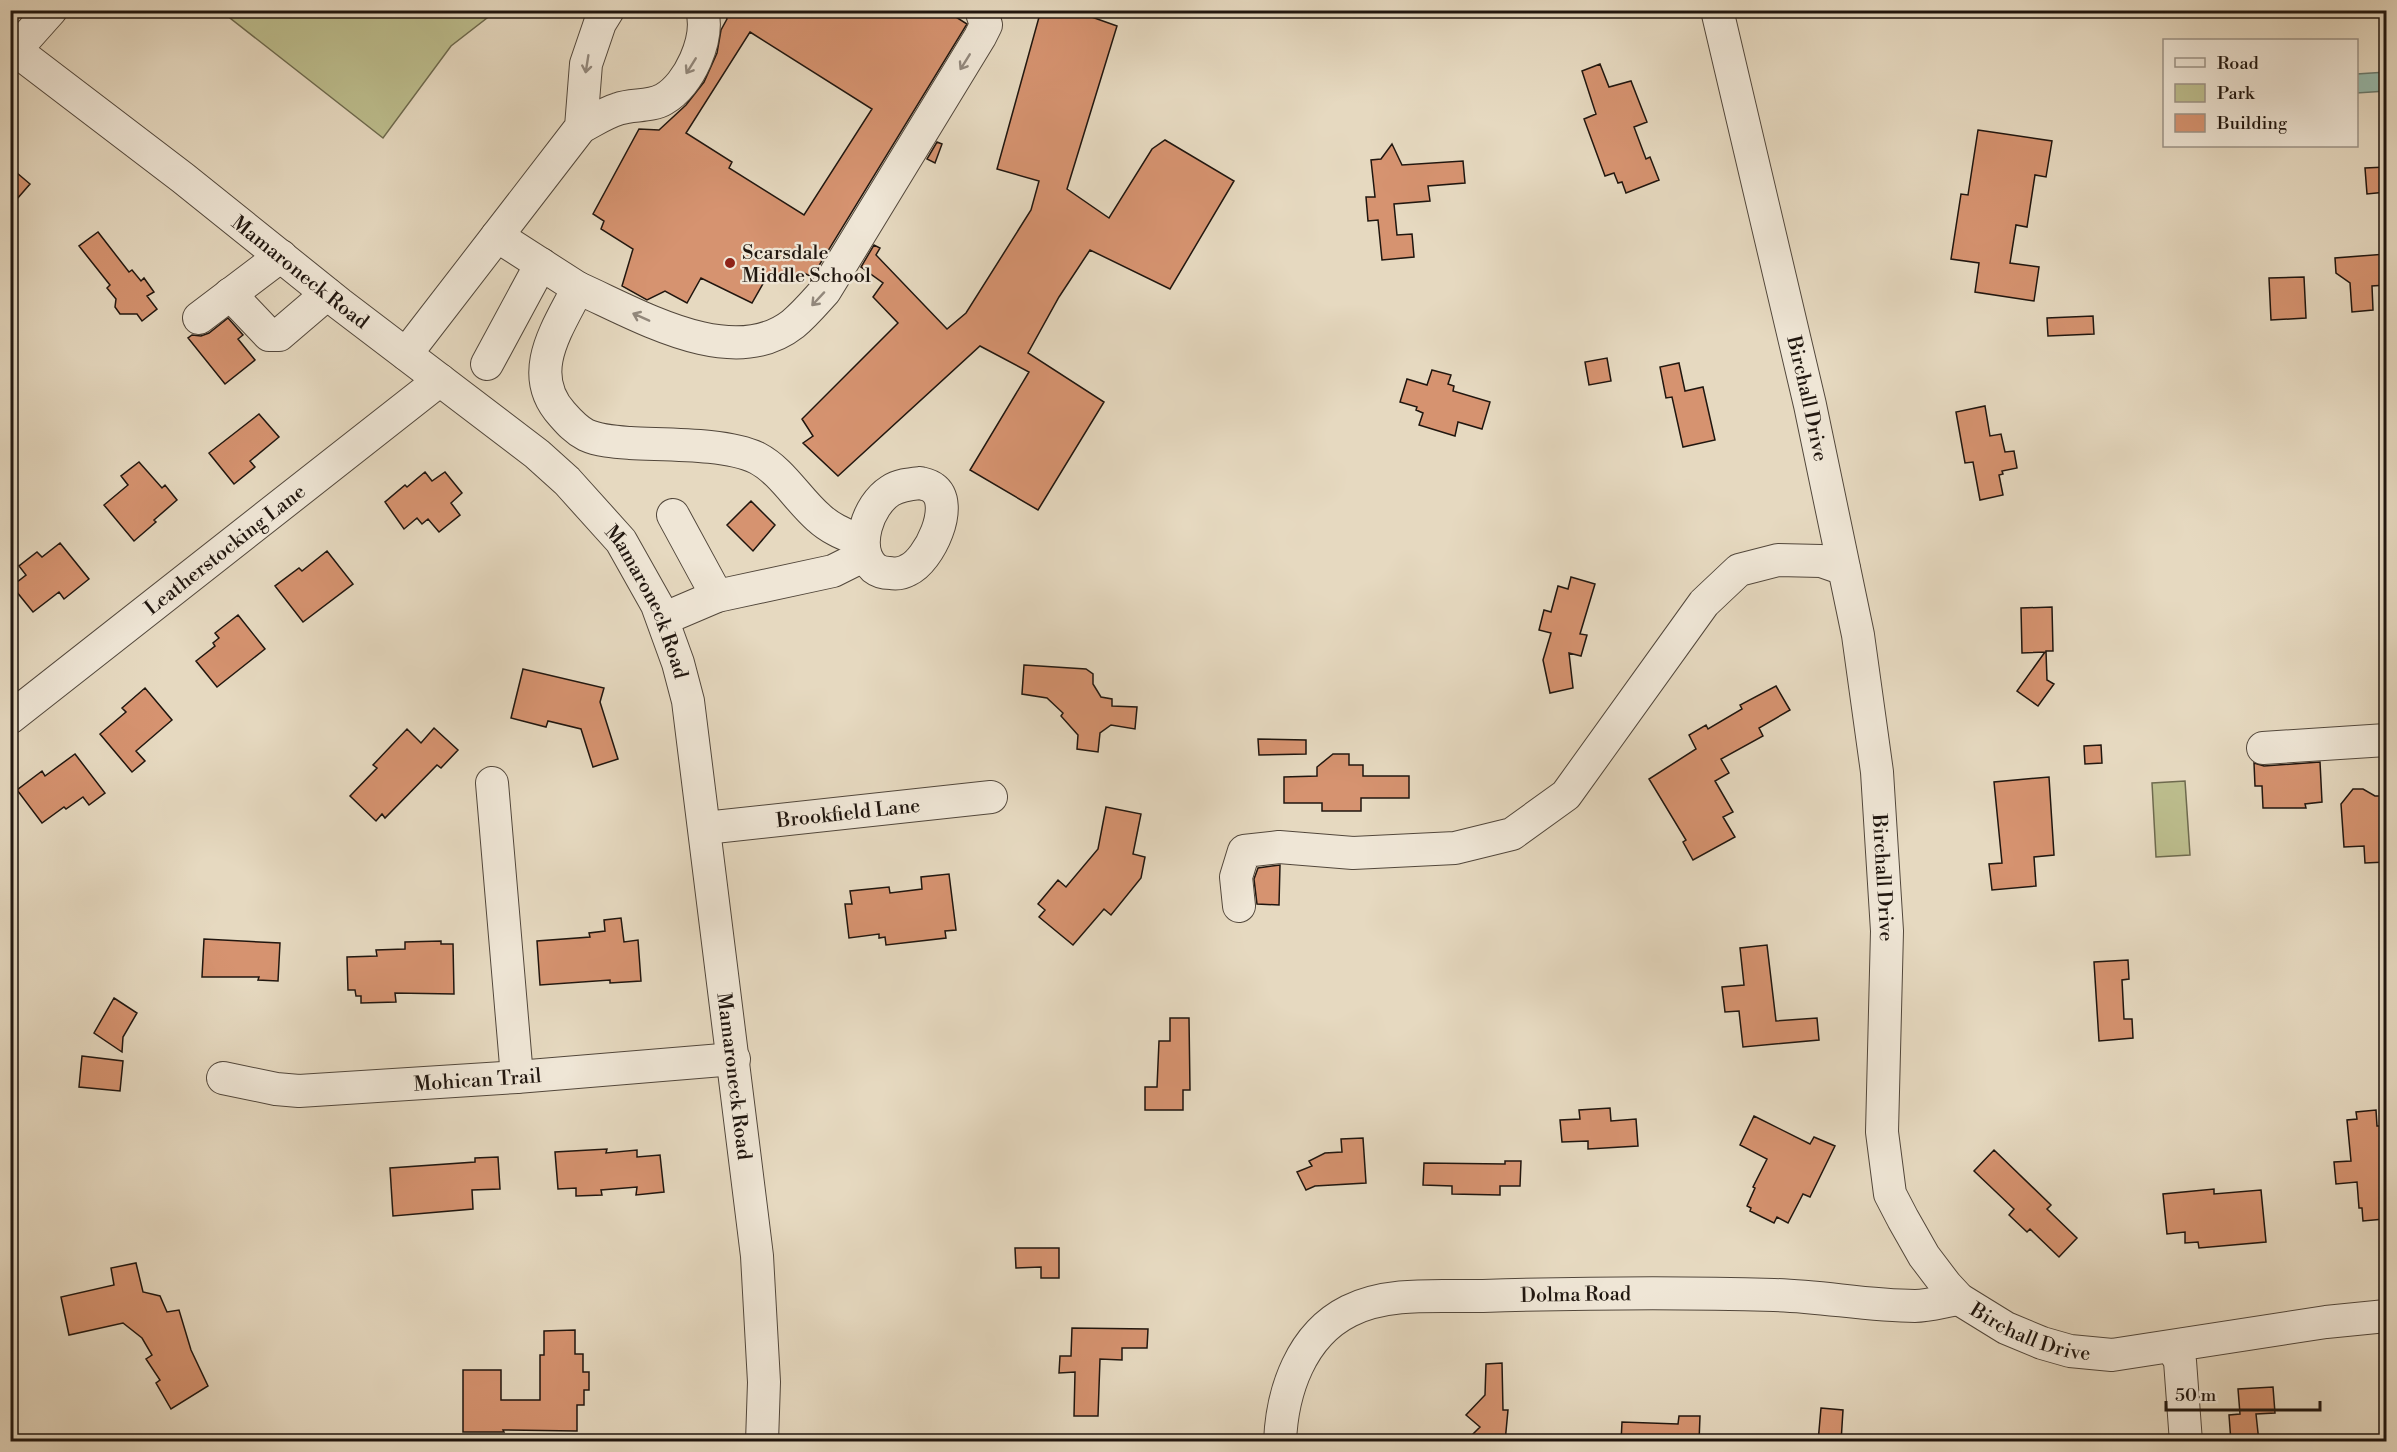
<svg xmlns="http://www.w3.org/2000/svg" width="2397" height="1452" font-family="'Libre Bodoni',serif">
<rect width="100%" height="100%" fill="#e6d9c0"/>
<filter id="stains"><feTurbulence type="fractalNoise" baseFrequency=".00333" numOctaves="4"/><feColorMatrix values="0 0 0 0 .2 0 0 0 0 .09 0 0 0 0 .02 0 0 0 .5 -.17"/></filter>
<radialGradient id="worn" r=".72"><stop offset=".6" stop-color="#630" stop-opacity="0"/><stop offset="1" stop-color="#630" stop-opacity=".3"/></radialGradient>
<path fill="#bcbd8d" stroke="#6e6a4e" stroke-width="1.5" d="M 221,11 L 496,11 L 451,46 L 383,138 Z
M 2185,781 L 2190,855 L 2156,857 L 2152,783 Z"/>
<path fill="#97bbad" stroke="#67796e" stroke-width="1.5" d="M 2386,72 L 2386,91 L 2357,93 L 2357,74 Z"/>
<path fill="#d69370" stroke="#20160f" stroke-width="1.5" fill-rule="evenodd" d="M 724,10 L 945,10 L 967,24 L 812,277 L 802,272 L 764,282 L 752,303 L 701,278 L 687,303 L 665,291 L 647,300 L 622,286 L 633,249 L 601,229 L 604,221 L 593,214 L 639,129 L 659,130 L 686,105 L 704,82 L 717,53 L 721,30 L 727,19 ZM 750,32 L 872,109 L 804,215 L 729,168 L 732,162 L 686,133 Z
M 1041,10 L 1072,10 L 1117,26 L 1067,189 L 1109,218 L 1152,149 L 1165,140 L 1234,181 L 1170,289 L 1090,250 L 1059,297 L 1028,353 L 1104,402 L 1038,510 L 970,470 L 1029,372 L 980,346 L 838,476 L 803,443 L 813,436 L 802,419 L 898,323 L 873,297 L 883,283 L 861,267 L 874,245 L 880,248 L 876,255 L 947,329 L 966,313 L 1031,210 L 1039,181 L 997,169 Z
M 1600,64 L 1609,87 L 1631,81 L 1647,122 L 1634,127 L 1646,159 L 1650,157 L 1659,180 L 1626,193 L 1622,182 L 1618,183 L 1614,173 L 1605,176 L 1584,119 L 1596,114 L 1582,71 Z
M 1978,130 L 2052,141 L 2046,177 L 2035,175 L 2027,227 L 2016,225 L 2010,263 L 2039,267 L 2034,301 L 1975,292 L 1979,263 L 1951,259 L 1961,194 L 1968,195 Z
M 937,142 L 942,144 L 935,163 L 927,159 Z
M 1392,144 L 1402,165 L 1463,161 L 1465,183 L 1428,186 L 1430,201 L 1394,204 L 1397,235 L 1412,234 L 1414,257 L 1382,260 L 1378,220 L 1368,221 L 1366,197 L 1375,197 L 1371,160 L 1381,159 Z
M 10,167 L 30,184 L 10,207 Z
M 2386,167 L 2386,192 L 2367,194 L 2365,168 Z
M 98,232 L 129,272 L 132,270 L 141,281 L 144,278 L 154,292 L 147,296 L 157,309 L 142,321 L 137,314 L 120,314 L 115,307 L 116,299 L 107,288 L 110,285 L 79,246 Z
M 2386,254 L 2386,285 L 2372,286 L 2373,310 L 2352,312 L 2350,283 L 2336,273 L 2335,258 Z
M 2304,277 L 2306,318 L 2271,320 L 2269,278 Z
M 2093,316 L 2094,334 L 2048,336 L 2047,318 Z
M 228,318 L 243,335 L 238,339 L 255,360 L 225,384 L 188,338 L 192,335 L 201,336 L 209,333 Z
M 1607,358 L 1611,381 L 1589,385 L 1585,362 Z
M 1679,363 L 1685,391 L 1703,387 L 1715,440 L 1683,447 L 1672,397 L 1666,398 L 1660,367 Z
M 1432,370 L 1451,375 L 1448,384 L 1454,386 L 1453,391 L 1490,402 L 1482,429 L 1458,422 L 1455,436 L 1419,425 L 1423,413 L 1416,410 L 1417,407 L 1400,402 L 1407,379 L 1427,385 Z
M 1985,406 L 1990,436 L 2001,434 L 2005,452 L 2014,451 L 2017,468 L 2002,471 L 2003,474 L 1999,475 L 2003,495 L 1980,500 L 1973,462 L 1965,463 L 1956,412 Z
M 259,414 L 279,437 L 250,461 L 255,467 L 234,484 L 209,453 Z
M 139,462 L 162,488 L 165,485 L 177,500 L 154,520 L 156,522 L 134,541 L 104,505 L 128,485 L 121,476 Z
M 425,472 L 432,481 L 445,472 L 462,493 L 451,503 L 460,515 L 439,532 L 428,519 L 422,524 L 417,518 L 404,529 L 385,502 L 405,485 L 407,487 Z
M 751,501 L 775,525 L 753,551 L 727,525 Z
M 60,543 L 89,579 L 64,599 L 59,592 L 33,612 L 12,586 L 26,575 L 19,566 L 37,552 L 42,557 Z
M 327,551 L 353,584 L 303,622 L 275,586 L 299,568 L 302,571 Z
M 1571,577 L 1595,584 L 1580,634 L 1587,635 L 1581,656 L 1569,653 L 1573,688 L 1550,693 L 1543,660 L 1551,633 L 1539,630 L 1544,610 L 1551,612 L 1558,586 L 1568,589 Z
M 2052,607 L 2053,651 L 2046,651 L 2047,680 L 2054,684 L 2038,706 L 2017,691 L 2045,652 L 2022,653 L 2021,608 Z
M 238,615 L 265,649 L 217,687 L 196,661 L 215,646 L 213,643 L 219,638 L 215,633 Z
M 1024,665 L 1086,669 L 1093,674 L 1093,684 L 1101,697 L 1112,699 L 1112,706 L 1137,707 L 1135,729 L 1111,725 L 1100,733 L 1098,752 L 1077,749 L 1078,735 L 1061,716 L 1063,713 L 1047,698 L 1022,694 Z
M 523,669 L 604,688 L 600,702 L 618,759 L 593,767 L 581,729 L 548,721 L 546,727 L 511,718 Z
M 1776,686 L 1790,710 L 1759,728 L 1763,736 L 1721,759 L 1729,773 L 1715,781 L 1733,812 L 1723,817 L 1735,837 L 1693,860 L 1683,842 L 1686,840 L 1649,779 L 1696,749 L 1689,735 L 1706,725 L 1708,729 L 1742,709 L 1740,705 Z
M 145,688 L 172,720 L 136,751 L 145,761 L 132,772 L 100,734 L 126,712 L 122,708 Z
M 434,728 L 458,750 L 441,768 L 437,765 L 385,818 L 382,814 L 376,821 L 350,796 L 377,768 L 373,765 L 407,729 L 421,743 Z
M 1258,739 L 1306,740 L 1306,754 L 1259,755 Z
M 2101,745 L 2102,763 L 2085,764 L 2084,746 Z
M 75,754 L 105,793 L 89,805 L 83,797 L 66,809 L 64,807 L 42,823 L 17,790 L 42,771 L 45,776 Z
M 1333,754 L 1349,754 L 1349,765 L 1363,765 L 1363,776 L 1409,776 L 1409,798 L 1361,798 L 1361,811 L 1322,811 L 1322,803 L 1284,803 L 1284,777 L 1317,776 L 1317,767 Z
M 2320,762 L 2322,802 L 2305,804 L 2306,808 L 2263,808 L 2262,786 L 2255,786 L 2254,763 L 2264,766 Z
M 2049,777 L 2054,855 L 2034,857 L 2036,886 L 1992,890 L 1989,864 L 2002,863 L 1994,782 Z
M 2353,789 L 2363,789 L 2375,796 L 2386,796 L 2386,862 L 2365,863 L 2364,846 L 2344,847 L 2341,804 Z
M 1106,807 L 1141,814 L 1133,854 L 1145,857 L 1141,878 L 1111,915 L 1104,909 L 1073,945 L 1039,917 L 1045,910 L 1038,904 L 1058,880 L 1066,887 L 1098,849 Z
M 1280,865 L 1279,905 L 1257,904 L 1254,879 L 1258,868 Z
M 949,874 L 956,930 L 945,931 L 946,938 L 886,945 L 885,937 L 879,938 L 879,934 L 849,938 L 845,904 L 852,904 L 850,891 L 889,887 L 890,893 L 922,889 L 921,877 Z
M 621,918 L 624,942 L 638,940 L 641,981 L 610,983 L 610,980 L 540,985 L 537,941 L 590,937 L 589,933 L 605,931 L 604,920 Z
M 204,939 L 280,943 L 278,981 L 258,980 L 259,977 L 202,977 Z
M 441,941 L 441,944 L 453,944 L 454,994 L 395,993 L 396,1002 L 361,1003 L 361,996 L 356,996 L 355,990 L 348,990 L 347,957 L 377,956 L 376,950 L 405,949 L 405,942 Z
M 1767,945 L 1776,1021 L 1817,1018 L 1819,1040 L 1743,1047 L 1739,1011 L 1725,1012 L 1722,987 L 1744,985 L 1740,948 Z
M 2128,960 L 2129,979 L 2122,980 L 2124,1019 L 2132,1019 L 2133,1038 L 2099,1041 L 2094,962 Z
M 114,998 L 137,1013 L 123,1037 L 122,1052 L 94,1033 Z
M 1170,1018 L 1189,1018 L 1190,1090 L 1183,1090 L 1183,1110 L 1145,1110 L 1145,1087 L 1157,1087 L 1159,1041 L 1170,1041 Z
M 82,1056 L 123,1061 L 120,1091 L 79,1087 Z
M 1610,1108 L 1611,1121 L 1636,1119 L 1638,1146 L 1588,1149 L 1588,1141 L 1562,1142 L 1560,1120 L 1580,1119 L 1579,1110 Z
M 2376,1110 L 2377,1126 L 2382,1126 L 2386,1196 L 2382,1196 L 2384,1219 L 2363,1221 L 2362,1208 L 2359,1208 L 2357,1182 L 2336,1184 L 2334,1162 L 2351,1161 L 2347,1120 L 2357,1119 L 2356,1112 Z
M 1754,1116 L 1810,1144 L 1814,1137 L 1835,1146 L 1810,1197 L 1803,1194 L 1788,1223 L 1777,1217 L 1774,1223 L 1750,1211 L 1751,1208 L 1747,1206 L 1755,1188 L 1753,1187 L 1767,1159 L 1740,1145 Z
M 1363,1138 L 1366,1183 L 1315,1186 L 1306,1190 L 1297,1172 L 1312,1166 L 1309,1161 L 1325,1153 L 1342,1152 L 1341,1139 Z
M 607,1149 L 606,1153 L 637,1150 L 637,1157 L 660,1155 L 664,1192 L 636,1195 L 637,1187 L 601,1190 L 602,1195 L 576,1196 L 576,1188 L 558,1189 L 555,1152 Z
M 1994,1150 L 2051,1205 L 2047,1209 L 2077,1238 L 2059,1257 L 2030,1229 L 2027,1232 L 2009,1215 L 2014,1209 L 1974,1171 Z
M 498,1157 L 500,1189 L 472,1190 L 473,1209 L 393,1216 L 390,1168 L 475,1162 L 475,1158 Z
M 1505,1161 L 1521,1161 L 1520,1186 L 1500,1186 L 1500,1195 L 1452,1194 L 1452,1186 L 1423,1185 L 1424,1163 L 1505,1164 Z
M 2214,1189 L 2214,1194 L 2261,1190 L 2266,1242 L 2199,1248 L 2198,1242 L 2185,1243 L 2185,1232 L 2167,1234 L 2163,1194 Z
M 1015,1248 L 1059,1248 L 1059,1278 L 1041,1278 L 1041,1267 L 1016,1268 Z
M 136,1263 L 143,1292 L 160,1296 L 167,1312 L 179,1310 L 191,1350 L 208,1386 L 171,1409 L 156,1383 L 160,1380 L 146,1359 L 152,1355 L 142,1338 L 123,1323 L 69,1335 L 61,1297 L 114,1285 L 111,1268 Z
M 1072,1328 L 1148,1329 L 1147,1348 L 1122,1348 L 1122,1360 L 1100,1359 L 1098,1416 L 1074,1416 L 1075,1372 L 1059,1373 L 1060,1356 L 1071,1356 Z
M 575,1330 L 575,1354 L 583,1354 L 583,1372 L 589,1372 L 589,1390 L 584,1390 L 584,1405 L 577,1405 L 577,1431 L 503,1430 L 504,1432 L 463,1432 L 463,1370 L 501,1370 L 501,1400 L 540,1400 L 540,1355 L 544,1355 L 544,1331 Z
M 1502,1363 L 1503,1410 L 1508,1410 L 1505,1442 L 1482,1442 L 1473,1434 L 1480,1427 L 1466,1415 L 1485,1395 L 1486,1364 Z
M 2273,1387 L 2275,1413 L 2256,1414 L 2259,1442 L 2231,1442 L 2229,1415 L 2240,1414 L 2238,1389 Z
M 1821,1408 L 1843,1410 L 1841,1442 L 1818,1442 Z
M 1679,1416 L 1700,1416 L 1699,1442 L 1621,1442 L 1622,1422 L 1678,1424 Z"/>
<g fill="none" stroke-linecap="round" stroke-linejoin="round">
<defs>
<g id="minor">
<path id="s1" d="M 1717,10 L 1810,405 L 1858,635 L 1877,772 L 1887,931 L 1882,1132 L 1890,1194 L 1903,1219 L 1924,1256 L 1946,1285 L 1959,1299 L 2006,1328 L 2042,1343 L 2070,1351 L 2112,1355 L 2326,1322 L 2386,1316"/>
<path id="s2" d="M 10,46 L 183,178 L 340,304 L 537,454 L 567,481 L 621,541 L 657,605 L 678,663 L 688,701 L 757,1256 L 764,1382 L 762,1442"/>
<path d="M 10,56 L 51,10"/>
<path d="M 581,127 C 593,121 605,113 618,109 C 632,104 651,107 664,99 C 689,85 710,39 702,10"/>
<path d="M 497,236 L 581,127 L 586,64 L 600,23 L 608,10"/>
<path d="M 578,288 C 637,314 732,372 793,324 C 805,314 815,302 825,291 L 980,37 L 986,25 L 981,10"/>
<path d="M 230,294 L 269,335 L 279,335 L 327,294"/>
<path d="M 199,318 L 281,256"/>
<path d="M 406,354 L 497,236 L 578,288 C 558,328 525,373 562,414 C 569,422 576,430 586,435 C 599,441 616,442 630,443 C 665,445 726,443 757,458 C 782,471 798,500 819,518 C 832,530 847,535 863,542"/>
<path d="M 487,364 L 541,264"/>
<path d="M 920,483 C 924,484 930,485 933,488 C 956,504 929,561 908,570 C 903,573 896,574 890,573 C 884,573 879,572 874,568 C 853,548 868,505 890,491 C 899,485 910,484 920,483 Z"/>
<path d="M 673,515 L 717,596"/>
<path d="M 663,619 L 717,596 L 833,571 L 865,555"/>
<path id="s3" d="M 10,718 L 440,380"/>
<path d="M 2263,748 L 2386,740"/>
<path d="M 492,783 L 517,1077"/>
<path id="s4" d="M 705,828 L 991,797"/>
<path d="M 1239,906 L 1236,877 L 1244,851 L 1279,847 L 1353,853 L 1455,848 L 1512,834 L 1566,795 L 1704,603 L 1739,570 L 1778,560 L 1821,561 L 1844,569"/>
<path id="s5" d="M 223,1078 L 276,1089 L 299,1091 L 517,1077 L 734,1059"/>
<path d="M 2172,1347 L 2180,1361 L 2186,1442"/>
<path id="s6" d="M 1280,1442 C 1282,1391 1301,1335 1349,1311 C 1389,1291 1440,1297 1483,1296 C 1580,1293 1677,1292 1774,1295 C 1821,1296 1868,1306 1915,1306 C 1929,1306 1945,1301 1959,1299"/>
</g>
</defs>
<use href="#minor" stroke="#52473b" stroke-width="34"/>
<use href="#minor" stroke="#efe6d6" stroke-width="32"/>
</g>
<defs><path id="oneway-shaft" d="M-6 0H5M1.5-3L5.5 0L1.5 3" fill="none" stroke-width="1.6" stroke-linecap="round" stroke-linejoin="round" transform="scale(1.5)"/></defs>
<g stroke="#92887c">
<use href="#oneway-shaft" transform="translate(965 62) rotate(122)"/>
<use href="#oneway-shaft" transform="translate(587 64) rotate(99)"/>
<use href="#oneway-shaft" transform="translate(691 66) rotate(122)"/>
<use href="#oneway-shaft" transform="translate(818 299) rotate(133)"/>
<use href="#oneway-shaft" transform="translate(641 317) rotate(-156)"/>
</g>
<circle fill="#8f2418" stroke="#efe6d6" stroke-width="2" cx="730" cy="263" r="6"/>
<g text-anchor="middle" stroke-width="4.5" stroke-linejoin="round" paint-order="stroke">
<g font-size="20" fill="#20160f" stroke="#efe6d6" text-anchor="start">
<text x="742" y="259">Scarsdale<tspan x="742" dy="23">Middle School</tspan></text>
</g>
<g font-size="20" fill="#20160f" stroke="#efe6d6">
<text dy="7" stroke="none"><textPath href="#s2" startOffset="368">Mamaroneck Road</textPath></text>
<text dy="7" stroke="none"><textPath href="#s1" startOffset="399">Birchall Drive</textPath></text>
<text dy="7" stroke="none"><textPath href="#s3" startOffset="273">Leatherstocking Lane</textPath></text>
<text dy="7" stroke="none"><textPath href="#s2" startOffset="854">Mamaroneck Road</textPath></text>
<text dy="7" stroke="none"><textPath href="#s4" startOffset="144">Brookfield Lane</textPath></text>
<text dy="7" stroke="none"><textPath href="#s1" startOffset="885">Birchall Drive</textPath></text>
<text dy="7" stroke="none"><textPath href="#s2" startOffset="1340">Mamaroneck Road</textPath></text>
<text dy="7" stroke="none"><textPath href="#s5" startOffset="256">Mohican Trail</textPath></text>
<text dy="7" stroke="none"><textPath href="#s6" startOffset="384">Dolma Road</textPath></text>
<text dy="7" stroke="none"><textPath href="#s1" startOffset="1408">Birchall Drive</textPath></text>
</g>
</g>
<rect width="2397" height="1452" fill="none" stroke="#e6d9c0" stroke-width="36"/>
<rect x="12" y="12" width="2373" height="1428" fill="none" stroke="#20160f" stroke-width="3"/>
<rect x="18" y="18" width="2361" height="1416" fill="none" stroke="#20160f" stroke-width="1.5"/>
<rect x="2163" y="39" width="195" height="108" fill="#efe6d6" stroke="#9c9386" stroke-width="1.5"/>
<rect x="2175" y="58" width="30" height="9" fill="#efe6d6" stroke="#9c9386" stroke-width="1.5"/>
<text x="2217" y="69" font-size="18" fill="#20160f">Road</text>
<rect x="2175" y="84" width="30" height="18" fill="#bcbd8d" stroke="#9c9386" stroke-width="1.5"/>
<text x="2217" y="99" font-size="18" fill="#20160f">Park</text>
<rect x="2175" y="114" width="30" height="18" fill="#d69370" stroke="#9c9386" stroke-width="1.5"/>
<text x="2217" y="129" font-size="18" fill="#20160f">Building</text>
<path d="M2166 1401v9h154v-9" fill="none" stroke="#20160f" stroke-width="3"/>
<text x="2175" y="1401" font-size="18" fill="#20160f" stroke="#efe6d6" stroke-width="4.5" paint-order="stroke">50 m</text>
<rect width="100%" height="100%" filter="url(#stains)"/>
<rect width="100%" height="100%" fill="url(#worn)"/>
</svg>
